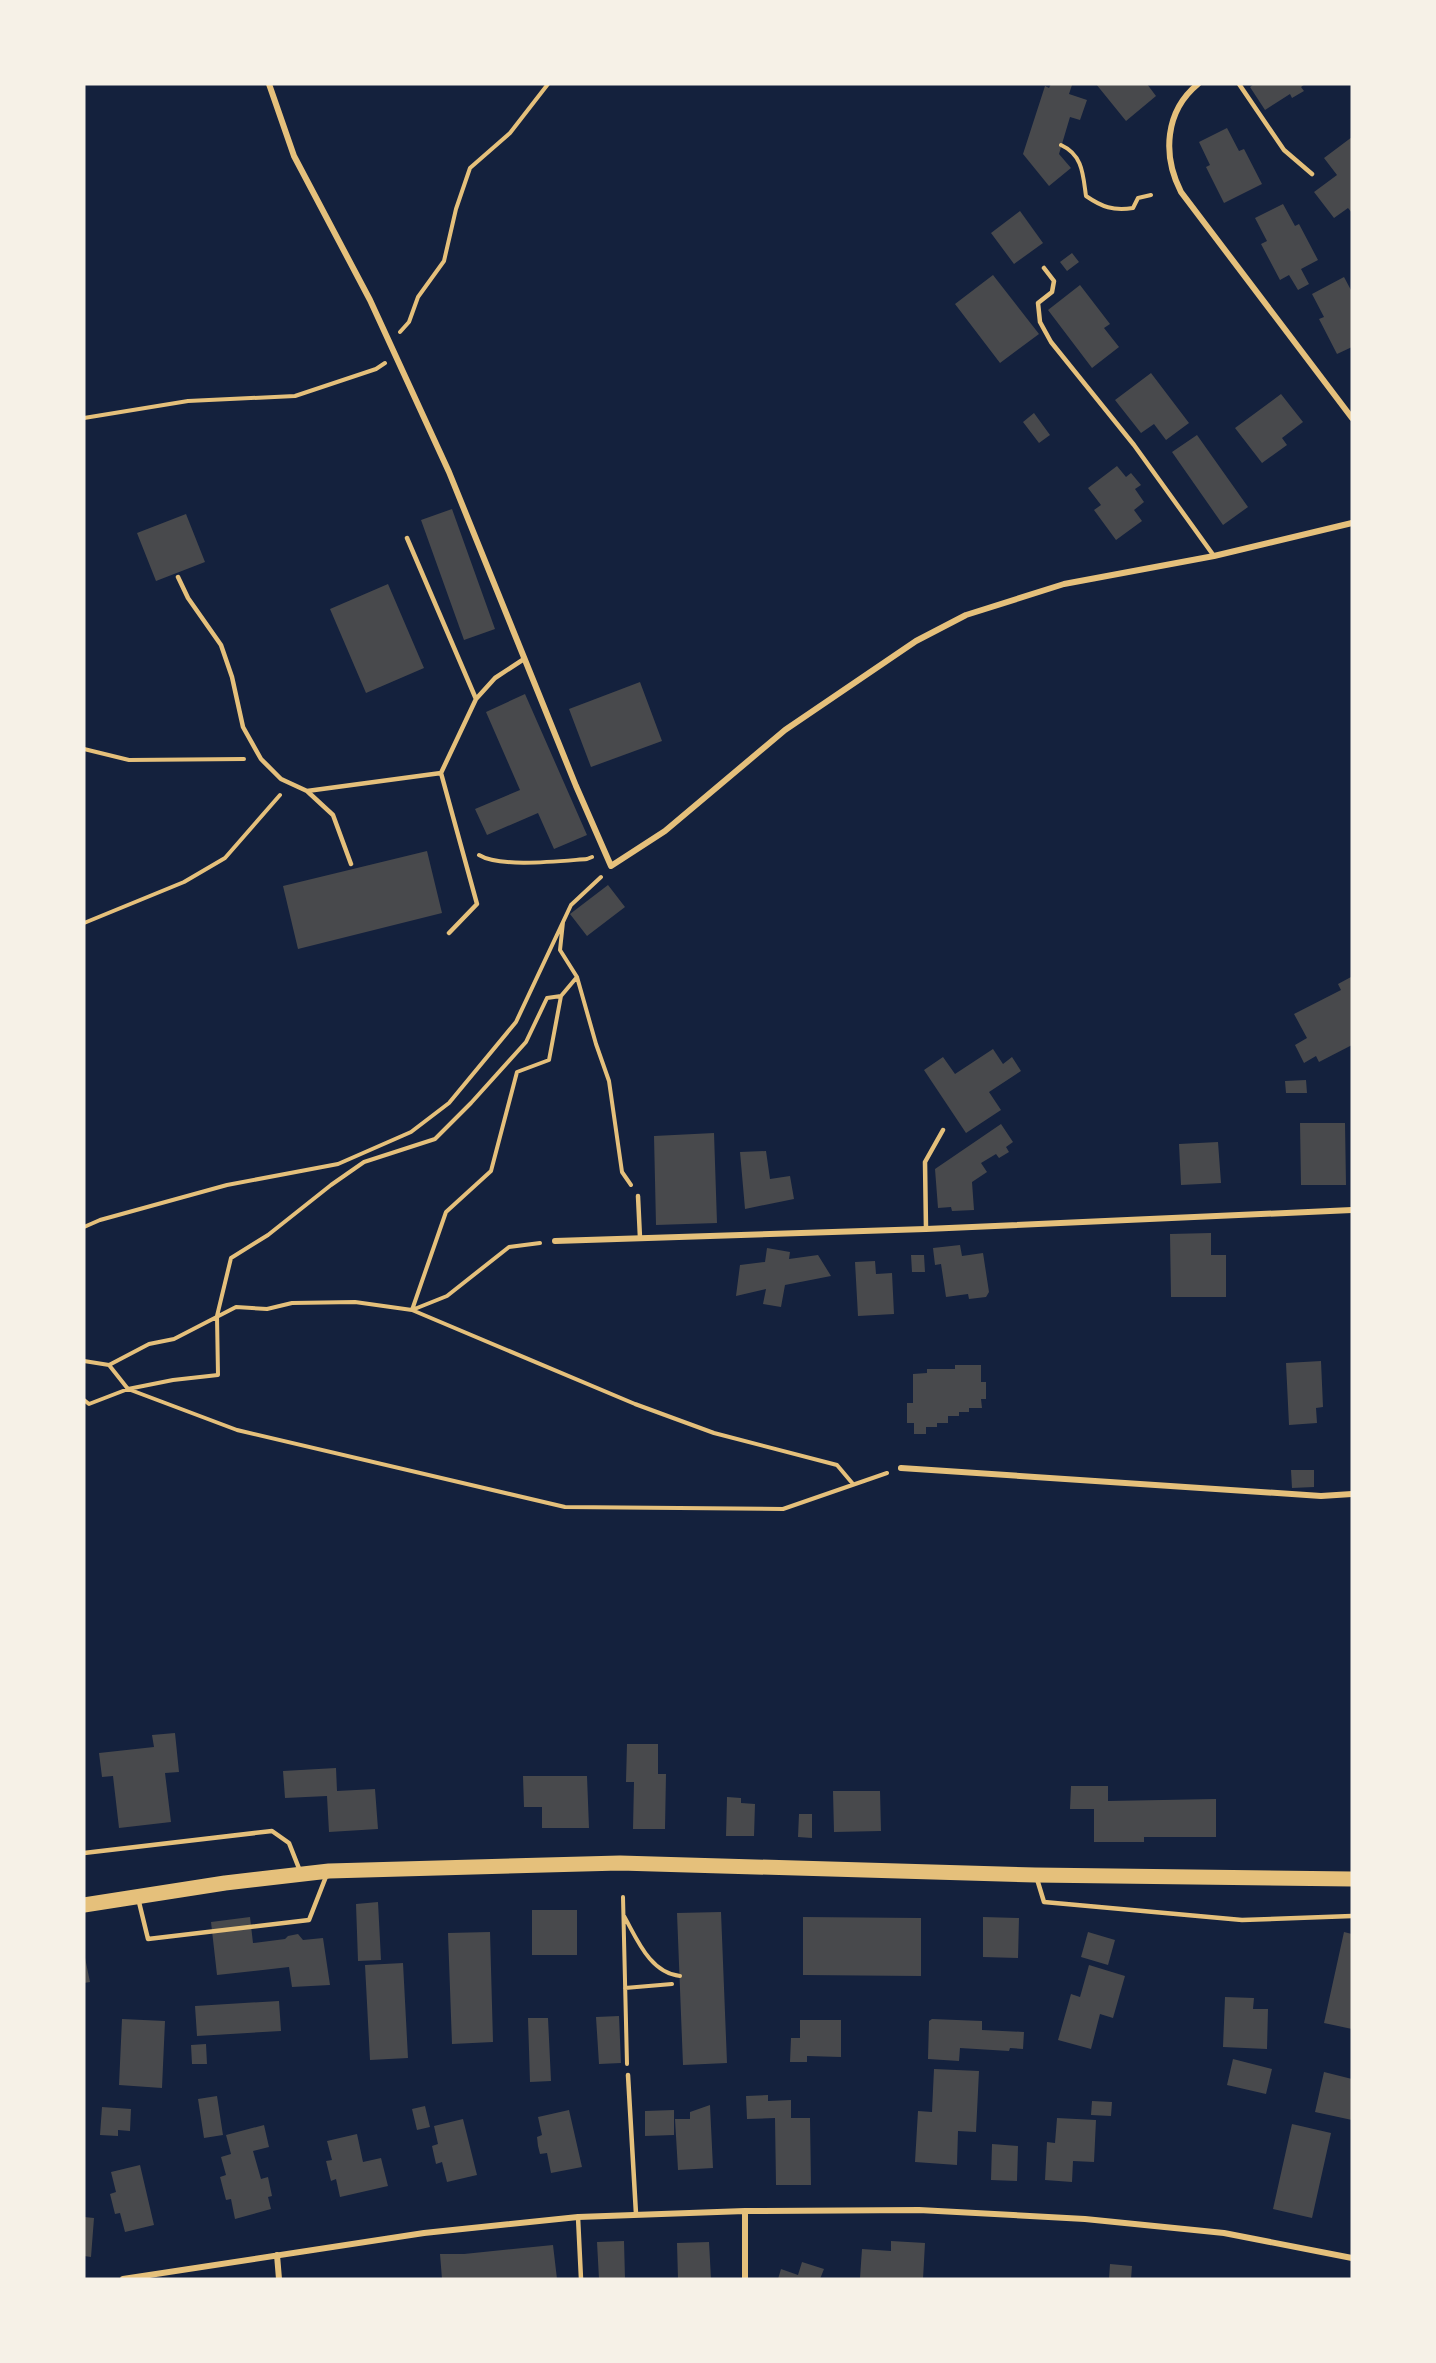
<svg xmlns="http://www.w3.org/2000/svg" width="1436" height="2363" font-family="Signika,sans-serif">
<rect width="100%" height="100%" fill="#14213d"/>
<path fill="#48494c" d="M 1051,84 L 1072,85 L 1069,94 L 1087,100 L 1080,120 L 1070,117 L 1059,154 L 1071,168 L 1049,186 L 1023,154 L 1045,86 L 1049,88 Z
M 1096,84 L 1147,84 L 1156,96 L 1126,121 Z
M 1254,84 L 1305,84 L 1301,87 L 1304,91 L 1292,98 L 1290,94 L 1265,110 L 1250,87 Z
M 1227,128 L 1239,151 L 1244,149 L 1262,184 L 1224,203 L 1206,167 L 1210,165 L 1199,142 Z
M 1352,137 L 1352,213 L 1348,208 L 1334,218 L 1314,192 L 1337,175 L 1324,158 Z
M 1283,204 L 1295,226 L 1299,224 L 1318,260 L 1301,269 L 1309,284 L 1298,290 L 1289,275 L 1280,280 L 1261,244 L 1267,241 L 1255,218 Z
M 1020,211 L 1043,243 L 1014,264 L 991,233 Z
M 1072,253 L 1079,262 L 1067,271 L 1060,262 Z
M 993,275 L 1039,334 L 1000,363 L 955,304 Z
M 1344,277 L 1352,292 L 1352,347 L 1337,354 L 1319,319 L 1324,317 L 1312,294 Z
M 1080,285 L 1110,324 L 1104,328 L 1119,347 L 1092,368 L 1048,310 Z
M 1151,373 L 1189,423 L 1166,440 L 1154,424 L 1141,433 L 1115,400 Z
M 1281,394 L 1303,422 L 1282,438 L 1287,445 L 1262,463 L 1235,428 Z
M 1034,413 L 1050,435 L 1039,443 L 1023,422 Z
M 1197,435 L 1248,507 L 1223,525 L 1172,452 Z
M 1117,466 L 1126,477 L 1131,473 L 1141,485 L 1135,489 L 1144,502 L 1134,510 L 1142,521 L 1116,540 L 1094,510 L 1101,505 L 1088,488 Z
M 452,509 L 495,629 L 464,640 L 421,520 Z
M 186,514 L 205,562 L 156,581 L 137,533 Z
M 388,584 L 424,668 L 366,693 L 330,609 Z
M 640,682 L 662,741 L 591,767 L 569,709 Z
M 525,694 L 587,835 L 554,849 L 538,813 L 487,835 L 475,809 L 520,790 L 486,712 Z
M 427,851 L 442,913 L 298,949 L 283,886 Z
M 608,885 L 625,907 L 587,936 L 570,914 Z
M 1351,977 L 1352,1045 L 1319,1062 L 1316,1056 L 1304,1063 L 1295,1045 L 1307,1038 L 1294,1014 L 1341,990 L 1338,984 Z
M 993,1049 L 1003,1064 L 1012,1057 L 1021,1071 L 989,1092 L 1001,1110 L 966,1133 L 924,1070 L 943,1057 L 955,1074 Z
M 1306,1080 L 1307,1093 L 1286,1093 L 1285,1081 Z
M 1300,1123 L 1345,1123 L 1346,1185 L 1301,1185 Z
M 1001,1124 L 1013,1142 L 1006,1147 L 1009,1152 L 999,1158 L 996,1154 L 981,1163 L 987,1172 L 972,1182 L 974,1210 L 952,1211 L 951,1207 L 938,1208 L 935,1169 Z
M 714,1133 L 717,1223 L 656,1225 L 654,1136 Z
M 1218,1142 L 1221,1183 L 1181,1185 L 1179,1144 Z
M 766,1151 L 770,1179 L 790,1176 L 794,1199 L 745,1209 L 740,1152 Z
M 1211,1233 L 1211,1255 L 1226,1255 L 1226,1297 L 1171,1297 L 1170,1234 Z
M 960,1245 L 962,1256 L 983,1253 L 989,1292 L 986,1297 L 969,1299 L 968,1294 L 946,1297 L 941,1264 L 935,1265 L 933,1248 Z
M 767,1248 L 790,1252 L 789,1259 L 818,1255 L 831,1276 L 785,1285 L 781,1307 L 763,1304 L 766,1289 L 736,1296 L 740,1265 L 765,1262 Z
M 911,1255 L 924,1255 L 925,1272 L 912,1272 Z
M 875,1261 L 876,1274 L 892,1273 L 894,1314 L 858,1316 L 855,1262 Z
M 1321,1361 L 1323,1407 L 1316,1408 L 1317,1423 L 1289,1425 L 1286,1363 Z
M 955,1365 L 981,1365 L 981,1382 L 986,1382 L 986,1399 L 981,1399 L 982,1408 L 969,1408 L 969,1412 L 959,1412 L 959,1416 L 948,1416 L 948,1423 L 937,1423 L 937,1427 L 926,1427 L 926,1434 L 914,1434 L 914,1423 L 907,1423 L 907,1403 L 913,1403 L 913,1374 L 927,1373 L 927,1369 L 955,1369 Z
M 1291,1470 L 1314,1470 L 1314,1487 L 1292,1488 Z
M 175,1733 L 179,1772 L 165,1773 L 171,1822 L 119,1828 L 113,1776 L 102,1777 L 99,1753 L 154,1747 L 152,1735 Z
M 627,1744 L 658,1744 L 658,1774 L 666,1774 L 665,1829 L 633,1829 L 634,1782 L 626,1782 Z
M 336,1768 L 337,1791 L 375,1789 L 378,1829 L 329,1832 L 327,1796 L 285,1798 L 283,1771 Z
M 523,1776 L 587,1776 L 589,1828 L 542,1828 L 542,1807 L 524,1807 Z
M 1071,1786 L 1108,1786 L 1108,1801 L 1216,1799 L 1216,1837 L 1144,1837 L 1144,1842 L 1094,1842 L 1094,1809 L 1070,1809 Z
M 833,1791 L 880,1791 L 881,1831 L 834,1832 Z
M 727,1797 L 741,1798 L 741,1803 L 755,1804 L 754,1836 L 726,1836 Z
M 799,1814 L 812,1814 L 812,1838 L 798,1837 Z
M 378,1902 L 381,1960 L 358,1961 L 356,1904 Z
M 532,1910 L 577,1910 L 577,1955 L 532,1955 Z
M 721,1912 L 727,2063 L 683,2065 L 677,1913 Z
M 250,1917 L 253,1943 L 285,1939 L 288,1936 L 298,1934 L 303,1940 L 323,1938 L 330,1985 L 292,1987 L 289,1967 L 217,1975 L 211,1922 Z
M 803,1917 L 921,1918 L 921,1976 L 803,1975 Z
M 983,1917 L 1019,1918 L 1018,1958 L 983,1957 Z
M 490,1932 L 493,2042 L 452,2044 L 448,1933 Z
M 1088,1932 L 1115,1940 L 1108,1965 L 1081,1957 Z
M 1344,1932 L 1352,1934 L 1352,2029 L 1324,2023 Z
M 84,1953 L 90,1982 L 84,1983 Z
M 403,1963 L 408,2058 L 370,2060 L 365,1965 Z
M 1089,1965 L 1125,1976 L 1113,2018 L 1100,2014 L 1091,2049 L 1058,2040 L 1071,1994 L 1080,1997 Z
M 1225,1997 L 1254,1998 L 1253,2009 L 1268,2009 L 1267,2049 L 1223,2047 Z
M 279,2001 L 281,2031 L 197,2036 L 195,2006 Z
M 619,2016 L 621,2063 L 599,2064 L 596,2017 Z
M 528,2018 L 548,2018 L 551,2081 L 530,2082 Z
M 122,2019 L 165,2021 L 162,2088 L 119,2085 Z
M 932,2019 L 982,2021 L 982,2030 L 1024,2032 L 1023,2049 L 1010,2048 L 1009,2051 L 960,2048 L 959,2061 L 928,2059 L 929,2021 Z
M 800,2020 L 841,2020 L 841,2057 L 807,2056 L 807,2062 L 790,2062 L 791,2038 L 800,2038 Z
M 206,2044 L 207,2064 L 192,2064 L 191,2045 Z
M 1233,2059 L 1272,2069 L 1266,2094 L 1227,2085 Z
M 934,2069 L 979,2071 L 976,2132 L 958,2131 L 957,2165 L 915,2162 L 918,2111 L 932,2112 Z
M 1324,2072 L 1352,2079 L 1352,2120 L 1315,2112 Z
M 768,2095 L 768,2101 L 791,2100 L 791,2118 L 810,2118 L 811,2185 L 776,2185 L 775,2118 L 747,2119 L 746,2096 Z
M 217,2096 L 223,2135 L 204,2138 L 198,2099 Z
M 1092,2101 L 1112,2102 L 1111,2116 L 1091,2115 Z
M 710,2105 L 713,2168 L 678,2170 L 675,2119 L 690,2119 L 690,2112 Z
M 425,2106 L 430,2127 L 417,2130 L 412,2109 Z
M 102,2107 L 131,2109 L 130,2131 L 118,2130 L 118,2136 L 100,2135 Z
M 569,2110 L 582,2167 L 551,2173 L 547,2153 L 540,2154 L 538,2146 L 537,2137 L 542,2135 L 538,2117 Z
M 674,2110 L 674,2135 L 645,2136 L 645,2111 Z
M 1057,2118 L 1096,2120 L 1094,2162 L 1073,2161 L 1072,2182 L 1045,2180 L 1047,2142 L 1055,2143 Z
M 463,2119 L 477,2175 L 447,2182 L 442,2162 L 436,2164 L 432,2146 L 438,2144 L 434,2126 Z
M 1292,2124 L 1331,2133 L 1312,2218 L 1273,2209 Z
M 264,2125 L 269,2147 L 253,2151 L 261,2179 L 268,2177 L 272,2196 L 268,2197 L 271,2209 L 235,2219 L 231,2199 L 226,2200 L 220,2177 L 226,2175 L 221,2157 L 231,2154 L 226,2135 Z
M 357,2134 L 363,2162 L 381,2158 L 388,2186 L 340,2197 L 336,2179 L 331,2181 L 326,2161 L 332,2160 L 327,2141 Z
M 992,2144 L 1018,2146 L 1017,2181 L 991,2180 Z
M 140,2165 L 154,2225 L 125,2232 L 120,2213 L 115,2214 L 110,2194 L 116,2192 L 111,2172 Z
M 84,2217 L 94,2218 L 91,2257 L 84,2256 Z
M 624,2241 L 625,2279 L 599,2279 L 597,2242 Z
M 891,2241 L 925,2243 L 923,2279 L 860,2278 L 862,2249 L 891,2251 Z
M 709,2242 L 711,2279 L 678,2279 L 677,2243 Z
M 553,2245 L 557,2279 L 442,2279 L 440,2254 L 464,2254 Z
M 802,2262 L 824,2269 L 820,2279 L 778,2279 L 781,2269 L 798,2275 Z
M 1110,2264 L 1132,2266 L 1131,2279 L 1109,2279 Z"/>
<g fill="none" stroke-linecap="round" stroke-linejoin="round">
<path stroke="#e5c07b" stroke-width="4" d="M 1061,145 C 1083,155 1083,175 1086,196 C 1102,207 1113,211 1133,208 L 1138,198 L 1151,195
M 400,332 L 409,322 L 418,297 L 444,261 L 456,209 L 470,168 L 510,133 L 548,84
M 84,418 L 188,401 L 295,396 L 376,369 L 385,363
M 84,749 L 129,760 L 244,759
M 479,855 C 500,868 560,861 587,859 L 592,857
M 563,922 L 560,950 L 577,977 L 596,1044 L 609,1081 L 622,1172 L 631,1185
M 84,923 L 184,882 L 225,858 L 280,795
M 577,977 L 561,996 L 549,1060 L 517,1072 L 491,1171 L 446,1212 L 412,1310 L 635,1404 L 714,1433 L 837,1465 L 853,1484
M 84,1227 L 100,1220 L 227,1185 L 338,1164 L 411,1132 L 449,1103 L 516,1022 L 571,905 L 601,877
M 84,1361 L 109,1365 L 149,1344 L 174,1339 L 236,1307 L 267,1309 L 292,1303 L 355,1302 L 412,1310 L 447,1296 L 509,1247 L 540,1243
M 109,1365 L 128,1389 L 237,1430 L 565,1507 L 783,1509 L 887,1473
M 84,1400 L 89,1404 L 128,1389 L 173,1380 L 218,1375 L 217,1316 L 231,1258 L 268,1235 L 331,1185 L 364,1162 L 435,1139 L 471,1103 L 526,1042 L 547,998 L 561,996
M 623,1897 L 627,2064
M 624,1916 C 637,1939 650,1973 680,1976
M 625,1988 L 672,1984"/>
<path stroke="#e5c07b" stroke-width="4.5" d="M 1239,84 L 1284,150 L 1312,174
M 1044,268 L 1054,281 L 1052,292 L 1038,303 L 1040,322 L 1051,342 L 1134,445 L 1214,556
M 407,538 L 476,699
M 178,577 L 188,598 L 221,645 L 232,677 L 243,727 L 261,759 L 281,779 L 307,791
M 351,864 L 333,815 L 307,791 L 441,773
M 449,933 L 477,904 L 441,773 L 476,699 L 495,678 L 524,659
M 638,1196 L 640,1238
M 926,1229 L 925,1162 L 943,1130
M 84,1853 L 272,1831 L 289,1843 L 300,1871
M 1037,1879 L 1044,1902 L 1242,1920 L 1352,1916
M 138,1898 L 148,1939 L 309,1920 L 327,1874
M 628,2075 L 636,2214
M 578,2217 L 581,2279"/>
<path stroke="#e5c07b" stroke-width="6" d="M 269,84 L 294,156 L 370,300 L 449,472 L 576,786 L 611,866 L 665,831 L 785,730 L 916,641 L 966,615 L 1064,584 L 1214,556 L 1352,523
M 1198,84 C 1165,111 1162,155 1181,192 L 1352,418
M 555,1241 L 926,1229 L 1352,1210
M 901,1468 L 1321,1496 L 1352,1494
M 745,2211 L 745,2279
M 277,2255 L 279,2279
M 123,2279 L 424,2233 L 578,2217 L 745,2211 L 919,2210 L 1085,2219 L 1224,2233 L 1352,2258"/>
<path stroke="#e5c07b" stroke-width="15" d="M 84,1905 L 225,1883 L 329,1871 L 620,1863 L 1035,1875 L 1352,1879"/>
</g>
<rect width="1436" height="2363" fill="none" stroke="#f6f1e7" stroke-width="171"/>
</svg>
